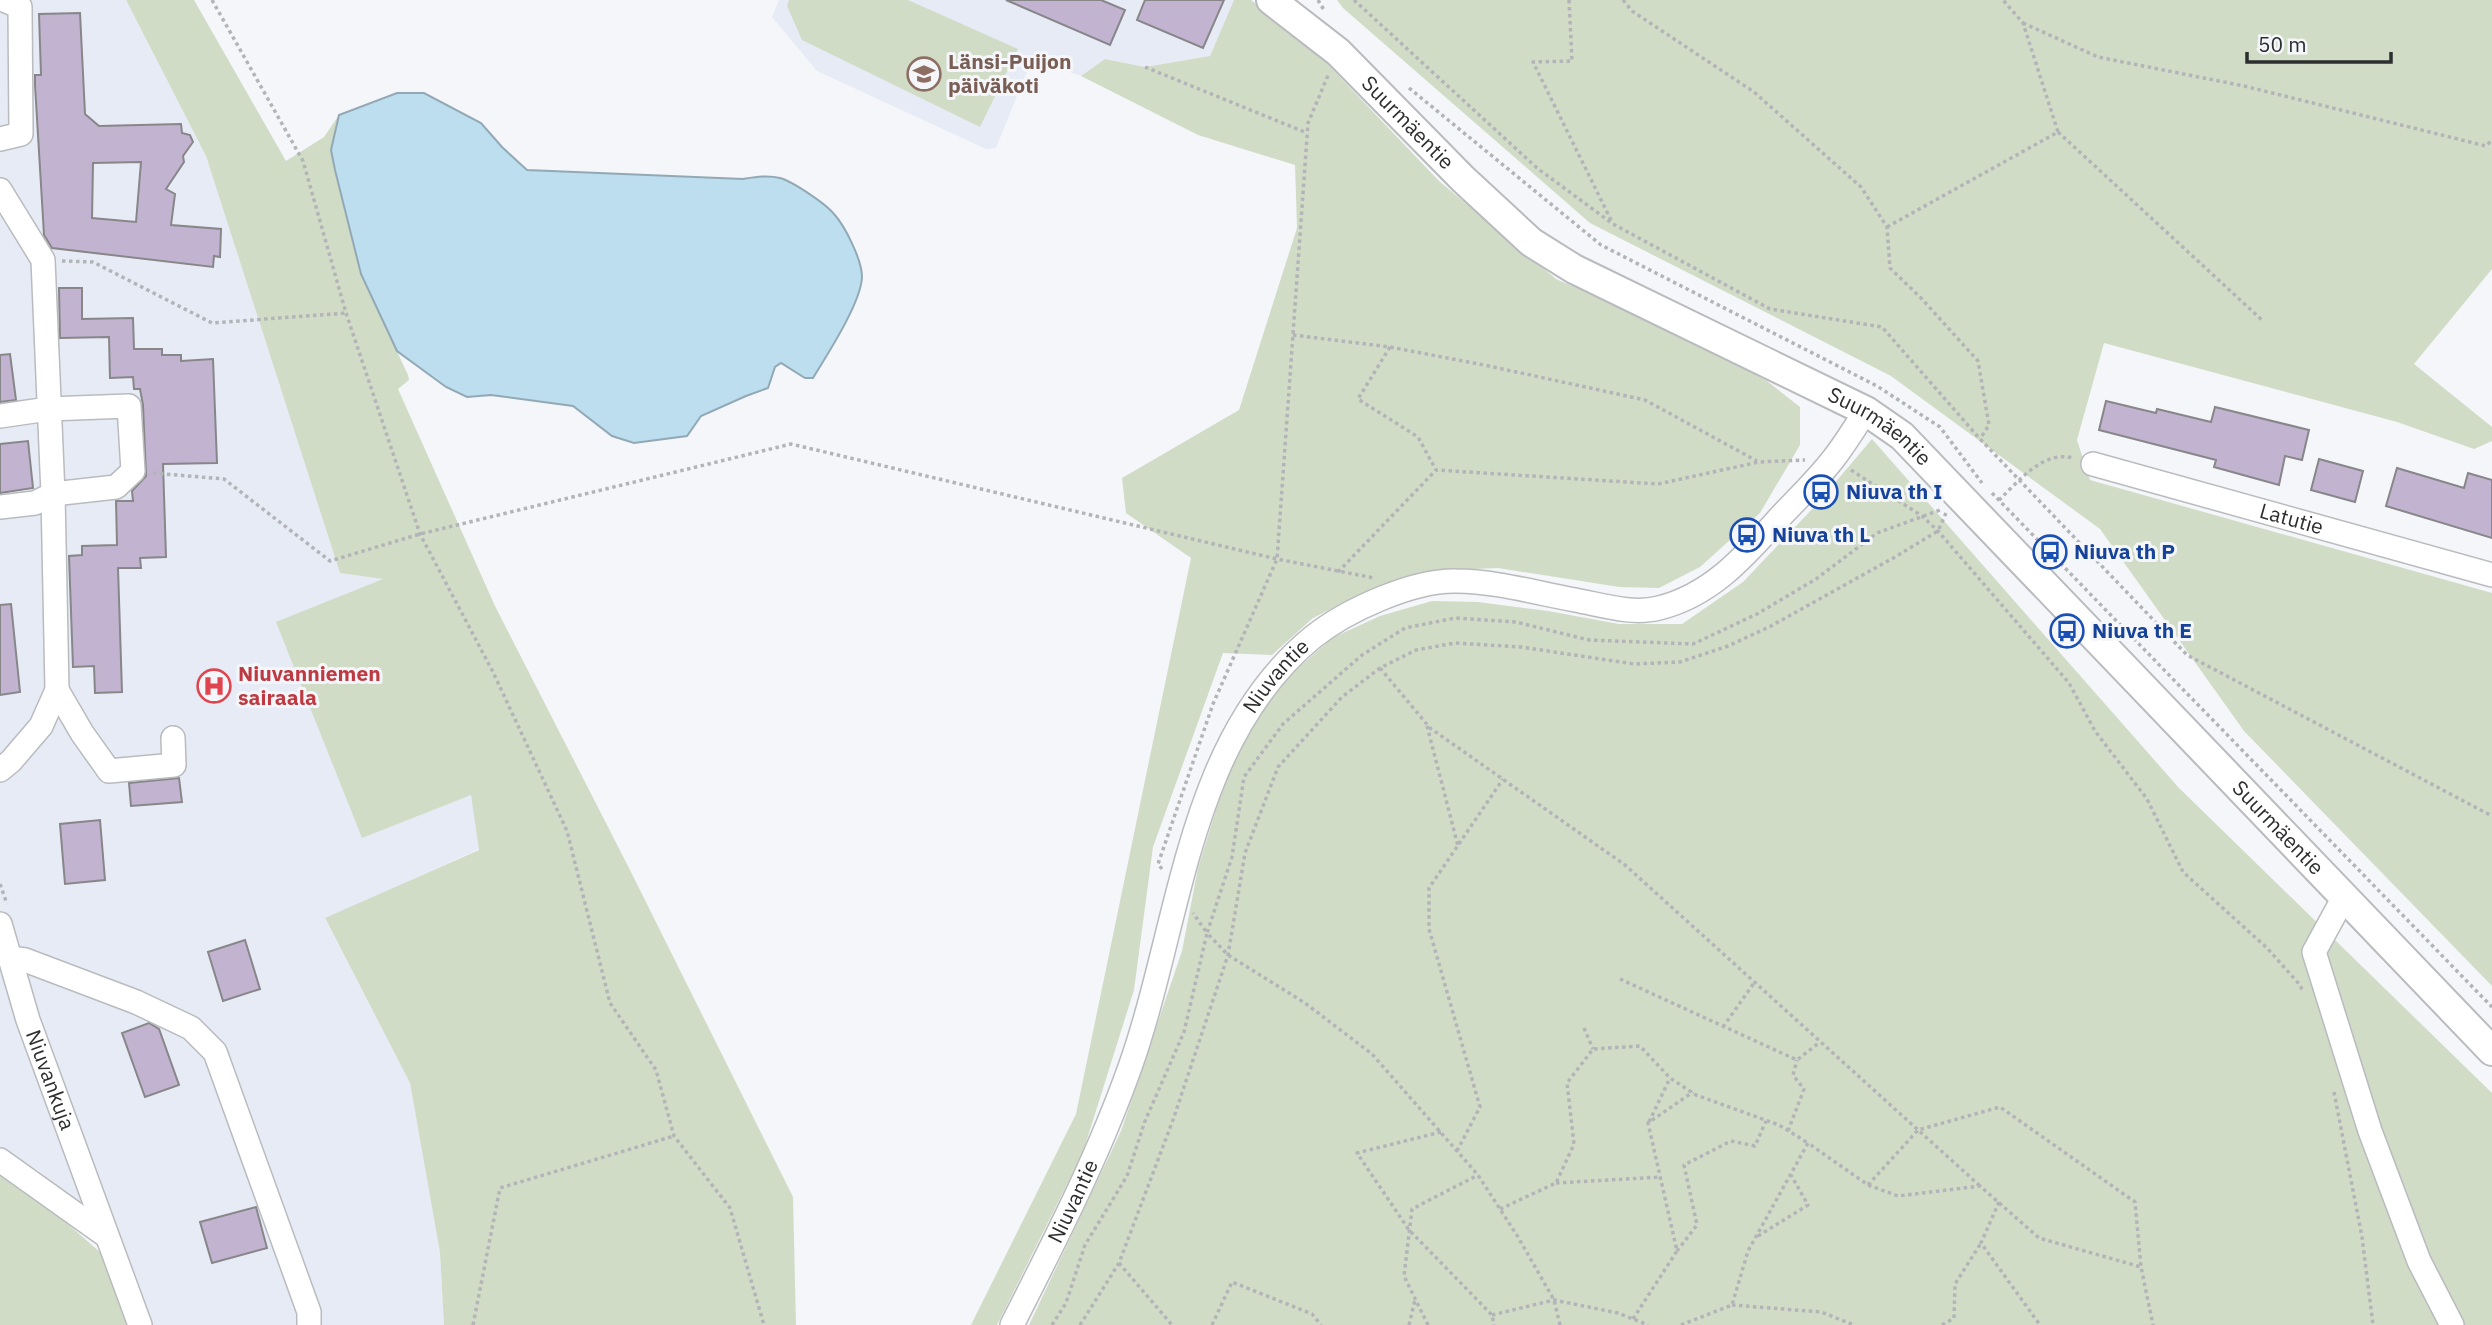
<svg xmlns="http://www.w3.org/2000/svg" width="2492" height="1325" font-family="'IBM Plex Sans',sans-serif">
<rect width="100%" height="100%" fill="#f5f6fa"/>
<path fill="#e6ebf6" d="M 0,0 L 126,0 L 206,156 L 340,573 L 385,579 L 471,794 L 479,849 L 325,919 L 410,1083 L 440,1253 L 444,1325 L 151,1325 L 125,1259 L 38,1170 L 0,1154 Z
M 779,0 L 1234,0 L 1210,56 L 1145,67 L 1105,59 L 1081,76 L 1032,59 L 996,148 L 986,149 L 817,71 L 772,17 Z"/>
<path fill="#d1dcc7" d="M 126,0 L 194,0 L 286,161 L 324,137 L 339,115 L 331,150 L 361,274 L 408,375 L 409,380 L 398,389 L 495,606 L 629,868 L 793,1197 L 796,1325 L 444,1325 L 440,1253 L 410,1083 L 325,918 L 479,850 L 471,795 L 362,838 L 276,622 L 383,579 L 340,573 L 206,156 Z
M 789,0 L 908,0 L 1018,49 L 980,127 L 802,40 L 787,6 Z
M 1234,0 L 1251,0 L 1315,51 L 1439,181 L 1556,279 L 1683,335 L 1767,381 L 1800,407 L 1800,445 L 1760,513 L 1700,567 L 1659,588 L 1619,587 L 1498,568 L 1429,571 L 1361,594 L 1313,618 L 1272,655 L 1223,653 L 1153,847 L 1134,990 L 1083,1152 L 997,1325 L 971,1325 L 1076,1114 L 1191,558 L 1126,513 L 1122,478 L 1239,410 L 1297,228 L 1295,165 L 1198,135 L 1081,76 L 1105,59 L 1145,67 L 1210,56 Z
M 1337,0 L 2492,0 L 2492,269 L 2414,364 L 2492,427 L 2492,441 L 2474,449 L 2397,422 L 2104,343 L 2077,440 L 2090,480 L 2492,593 L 2492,986 L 2244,731 L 2100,529 L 1891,376 L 1590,223 L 1343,8 Z
M 1872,439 L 2179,788 L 2492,1093 L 2492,1325 L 1029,1325 L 1121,1131 L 1182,951 L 1198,868 L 1223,787 L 1252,725 L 1288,677 L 1332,638 L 1380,616 L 1432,601 L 1478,602 L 1548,611 L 1619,624 L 1682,624 L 1743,582 L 1816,505 Z
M 0,1175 L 13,1176 L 109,1260 L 134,1325 L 0,1325 Z"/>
<path fill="#bddeef" stroke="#92a9b5" stroke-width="2" d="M 397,93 L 424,93 L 481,123 L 502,147 L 527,170 L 743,179 C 756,177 768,175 780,178 C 792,181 826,204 834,214 C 845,226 862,260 862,277 C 861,303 827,355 813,378 L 805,378 L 781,363 L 775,367 L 768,388 L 746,396 L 701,416 L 687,436 L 634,443 L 612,436 L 573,406 L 491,395 L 467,397 L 446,387 L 397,351 L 361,274 L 335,170 L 331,150 L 339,115 Z"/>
<path fill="#c2b4d0" stroke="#878689" stroke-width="2" fill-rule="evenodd" d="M 1006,0 L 1101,0 L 1125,10 L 1110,45 Z
M 1145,0 L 1224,0 L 1203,48 L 1137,20 Z
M 80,13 L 85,114 L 99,126 L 181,124 L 182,133 L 190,135 L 193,142 L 183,156 L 184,162 L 166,189 L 175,194 L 171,225 L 221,229 L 220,257 L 214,256 L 213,267 L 52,248 L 44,235 L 35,85 L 35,75 L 41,75 L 39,14 ZM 141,162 L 136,222 L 92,218 L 93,163 Z
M 59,288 L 82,288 L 82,319 L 133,318 L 134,349 L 162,349 L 162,355 L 181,355 L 181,361 L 213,359 L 217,463 L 163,464 L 166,557 L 140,558 L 141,568 L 118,568 L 122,692 L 95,693 L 94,666 L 73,667 L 69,556 L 82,555 L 82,546 L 117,545 L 116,501 L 133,501 L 132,491 L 146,476 L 143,405 L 140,389 L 134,389 L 133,377 L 110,378 L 109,337 L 60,338 Z
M 10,354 L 16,400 L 0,402 L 0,355 Z
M 2106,401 L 2156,413 L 2157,409 L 2211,422 L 2215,407 L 2309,430 L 2302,460 L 2285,456 L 2279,485 L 2214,467 L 2216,460 L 2099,430 Z
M 28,441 L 33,488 L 0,493 L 0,444 Z
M 2319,459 L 2363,471 L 2355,502 L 2311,490 Z
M 2397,468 L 2464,488 L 2468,473 L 2492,480 L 2492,538 L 2386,506 Z
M 11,604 L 20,692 L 0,695 L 0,605 Z
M 179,778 L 182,802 L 131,806 L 129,783 Z
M 100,820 L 105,880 L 65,884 L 60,824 Z
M 245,940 L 260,989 L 223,1001 L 208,952 Z
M 149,1023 L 159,1029 L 179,1085 L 145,1097 L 122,1033 Z
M 256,1207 L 267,1248 L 212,1263 L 200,1222 Z"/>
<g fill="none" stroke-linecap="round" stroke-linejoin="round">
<defs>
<g id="minor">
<path d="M 0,139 L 21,134 L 20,7 L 4,0"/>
<path d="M 0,190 L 43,260 L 53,494 L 57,690 L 41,726 L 11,761 L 0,770"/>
<path d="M 0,416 L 48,409 L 129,406 L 133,471 L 116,487 L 53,494 L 35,503 L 0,507"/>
<path id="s1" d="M 2093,464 L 2492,575"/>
<path d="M 57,690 L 82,733 L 109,771 L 174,765 L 173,738"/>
<path d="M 2344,897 L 2314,952 L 2370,1131 L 2419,1261 L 2452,1325"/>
<path id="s2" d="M 0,924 L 28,1020 L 140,1325"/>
<path d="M 10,958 L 25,960 L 136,1002 L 191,1028 L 215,1052 L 309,1312 L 309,1325"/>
<path d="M 0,1160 L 105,1235"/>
<path id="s3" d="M 1012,1325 C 1055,1240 1098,1157 1130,1067 C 1181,924 1187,740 1313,637 C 1347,610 1413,580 1456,581 C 1495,581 1537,593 1575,600 C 1602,605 1632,615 1659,608 C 1712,595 1746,555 1781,516 C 1799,497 1818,479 1834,458 C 1845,444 1855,427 1866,411"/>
</g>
<g id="major">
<path id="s4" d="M 1271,0 L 1338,52 L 1463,179 L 1531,242 L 1574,269 L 1866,411 L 1902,436 L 2492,1051"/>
</g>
</defs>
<use href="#minor" stroke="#b9bbbe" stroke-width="26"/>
<use href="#major" stroke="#b9bbbe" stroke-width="32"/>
<path stroke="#b3b4b7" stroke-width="3.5" stroke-dasharray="3.5 3.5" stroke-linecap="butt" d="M 212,0 L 303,161 L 346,313 L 420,534 L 493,672 L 567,831 L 610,1003 L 656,1070 L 674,1136 L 730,1208 L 764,1325
M 1318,0 L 1324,10
M 1354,0 L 1537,168 L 1613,224 L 1770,309 L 1882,327 L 1980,439 L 2187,655 L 2492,816
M 1569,0 L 1572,61 L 1533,62 L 1612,222
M 1623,0 L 1632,11 L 1754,92 L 1861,187 L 1887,227 L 1890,268 L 1921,298 L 1978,361 L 1989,425 L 1980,439
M 2023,23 L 2098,57 L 2244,86 L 2486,146 L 2492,140
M 1145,67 L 1307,133
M 1409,88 L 1601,245 L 1877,386 L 1940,427 L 1982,483
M 2058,132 L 2263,321
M 1887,227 L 2058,132 L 2023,23 L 2003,0
M 62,261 L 93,262 L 212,323 L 346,313
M 1293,335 L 1390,347 L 1489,366 L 1645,400 L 1757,461
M 1390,347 L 1358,399 L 1418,437 L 1436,470
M 1851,470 L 1922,516 L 1938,531 L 2069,683 L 2095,731 L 2147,799 L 2183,872 L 2267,948 L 2300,985 L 2303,992
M 153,473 L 224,479 L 330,561 L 420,534 L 791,444 L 1277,559 L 1374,578
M 1992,493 L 2492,1007
M 1999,500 C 2019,481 2043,450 2073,458
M 1338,572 L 1436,470 L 1658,484 L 1759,462 L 1805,460
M 1380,668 L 1430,728 L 1625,865 L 1980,1186
M 1427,726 L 1458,846
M 1162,869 L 1158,864 L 1213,704 L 1277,559 L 1308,123 L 1329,73
M 0,884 L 7,904
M 1620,979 L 1797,1060 L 1820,1042
M 1723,1027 L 1754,983
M 1584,1028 L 1593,1049
M 2334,1092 L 2362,1237 L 2373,1325
M 1649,1122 L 1670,1078
M 1788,1131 L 1804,1089 L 1793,1075 L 1797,1060
M 1441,1132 L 1357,1153 L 1409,1230 L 1492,1315 L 1494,1325
M 1457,1151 L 1480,1107 L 1429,929 L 1429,888 L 1503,779
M 1556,1183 L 1661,1177
M 1868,1185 L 1918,1130 L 2000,1107 L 2135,1202 L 2141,1267
M 1999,1202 L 1981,1243 L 2040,1325
M 1500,1209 L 1556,1183 L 1574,1144 L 1567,1083 L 1593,1049 L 1640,1046 L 1670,1078 L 1696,1095 L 1779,1125 L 1808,1143
M 1758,1236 L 1808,1205 L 1791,1175
M 1677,1251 L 1697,1225 L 1684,1165 L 1731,1141 L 1755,1146 L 1766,1121
M 1119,1263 L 1172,1325
M 1732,1305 L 1821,1312 L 1854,1325
M 1492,1315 L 1554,1300 L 1618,1313 L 1648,1325
M 1633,1319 L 1677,1251 L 1648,1123 L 1693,1092
M 473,1325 L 500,1188 L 674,1136
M 1052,1325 L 1066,1303 L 1085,1245 L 1127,1176 L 1145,1121 L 1184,1032 L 1207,933 L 1193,913
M 1080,1325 L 1119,1263 L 1173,1120 L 1228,955 L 1245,853 L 1278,767 L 1342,697 L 1380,668 L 1416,650 L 1455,643 L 1521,647 L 1634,664 L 1680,662 L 1728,646 L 1771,626 L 1895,557 L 1938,531 L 1946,513
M 1212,1325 L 1232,1282 L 1312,1314 L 1321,1325
M 1409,1325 L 1415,1300
M 1428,1325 L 1404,1276 L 1412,1209 L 1478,1175
M 1560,1325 L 1554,1300 L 1518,1237 L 1478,1175 L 1372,1054 L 1305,1003 L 1228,955 L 1207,933 L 1232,857 L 1244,777 L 1283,724 L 1362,655 L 1405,628 L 1455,618 L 1516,622 L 1589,640 L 1693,644 L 1757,614 L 1816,579 L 1877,533 L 1940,510
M 1681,1325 L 1732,1305 L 1748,1251 L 1808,1143 L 1868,1185 L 1898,1196 L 1980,1186 L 2039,1238 L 2141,1267 L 2153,1325
M 1942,1325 L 1954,1318 L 1955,1284 L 1981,1243"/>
<use href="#minor" stroke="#fff" stroke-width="23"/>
<use href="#major" stroke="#fff" stroke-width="28"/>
</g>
<defs>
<symbol id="school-ring" viewBox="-11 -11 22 22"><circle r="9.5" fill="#f5f6fa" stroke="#8d6e63" stroke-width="1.5"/><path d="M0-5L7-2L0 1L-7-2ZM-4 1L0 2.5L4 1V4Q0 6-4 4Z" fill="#8d6e63"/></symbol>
<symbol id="bus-ring" viewBox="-11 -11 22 22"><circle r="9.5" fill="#f5f6fa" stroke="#1a4fb4" stroke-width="1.5"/><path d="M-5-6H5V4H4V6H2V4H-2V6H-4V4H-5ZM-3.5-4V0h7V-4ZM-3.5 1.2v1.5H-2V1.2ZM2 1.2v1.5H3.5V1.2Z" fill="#1a4fb4"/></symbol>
<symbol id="hospital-ring" viewBox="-11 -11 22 22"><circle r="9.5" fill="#f5f6fa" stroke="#e0444e" stroke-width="1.5"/><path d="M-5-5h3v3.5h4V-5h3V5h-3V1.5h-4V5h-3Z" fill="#e0444e"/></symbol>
</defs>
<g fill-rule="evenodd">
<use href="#school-ring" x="905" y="55" width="38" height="38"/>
<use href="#bus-ring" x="1802" y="473" width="38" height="38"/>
<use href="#bus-ring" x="1728" y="516" width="38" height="38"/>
<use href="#bus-ring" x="2031" y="533" width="38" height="38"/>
<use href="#bus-ring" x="2048" y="612" width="38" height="38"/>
<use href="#hospital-ring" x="195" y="667" width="38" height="38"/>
</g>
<g text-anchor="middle" stroke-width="6" stroke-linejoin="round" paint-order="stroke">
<g font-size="21" font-weight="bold" fill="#785e54" stroke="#f5f6fa" text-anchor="start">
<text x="948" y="69">Länsi-Puijon<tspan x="948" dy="24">päiväkoti</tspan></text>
</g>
<g font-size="21" fill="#2d2e2f" stroke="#f5f6fa">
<text dy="7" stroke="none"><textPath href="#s4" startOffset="184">Suurmäentie</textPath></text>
<text dy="7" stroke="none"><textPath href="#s4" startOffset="751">Suurmäentie</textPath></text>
<text dy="7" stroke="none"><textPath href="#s1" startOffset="206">Latutie</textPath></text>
<text dy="7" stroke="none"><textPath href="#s3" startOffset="705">Niuvantie</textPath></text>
<text dy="7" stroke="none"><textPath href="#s4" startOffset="1318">Suurmäentie</textPath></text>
<text dy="7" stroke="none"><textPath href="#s2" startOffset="164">Niuvankuja</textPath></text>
<text dy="7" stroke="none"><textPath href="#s3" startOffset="138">Niuvantie</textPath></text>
</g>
<g font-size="21" font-weight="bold" fill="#164399" stroke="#f5f6fa" text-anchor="start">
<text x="1846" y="499">Niuva th I</text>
<text x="1772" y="542">Niuva th L</text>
<text x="2074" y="559">Niuva th P</text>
<text x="2092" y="638">Niuva th E</text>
</g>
<g font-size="21" font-weight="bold" fill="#be3a42" stroke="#f5f6fa" text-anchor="start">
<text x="238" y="681">Niuvanniemen<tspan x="238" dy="24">sairaala</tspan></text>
</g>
</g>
<path d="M2247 52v10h144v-10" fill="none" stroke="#2d2e2f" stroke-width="3.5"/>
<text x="2258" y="52" font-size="21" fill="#2d2e2f" stroke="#f5f6fa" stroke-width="5" paint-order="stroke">50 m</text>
</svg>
